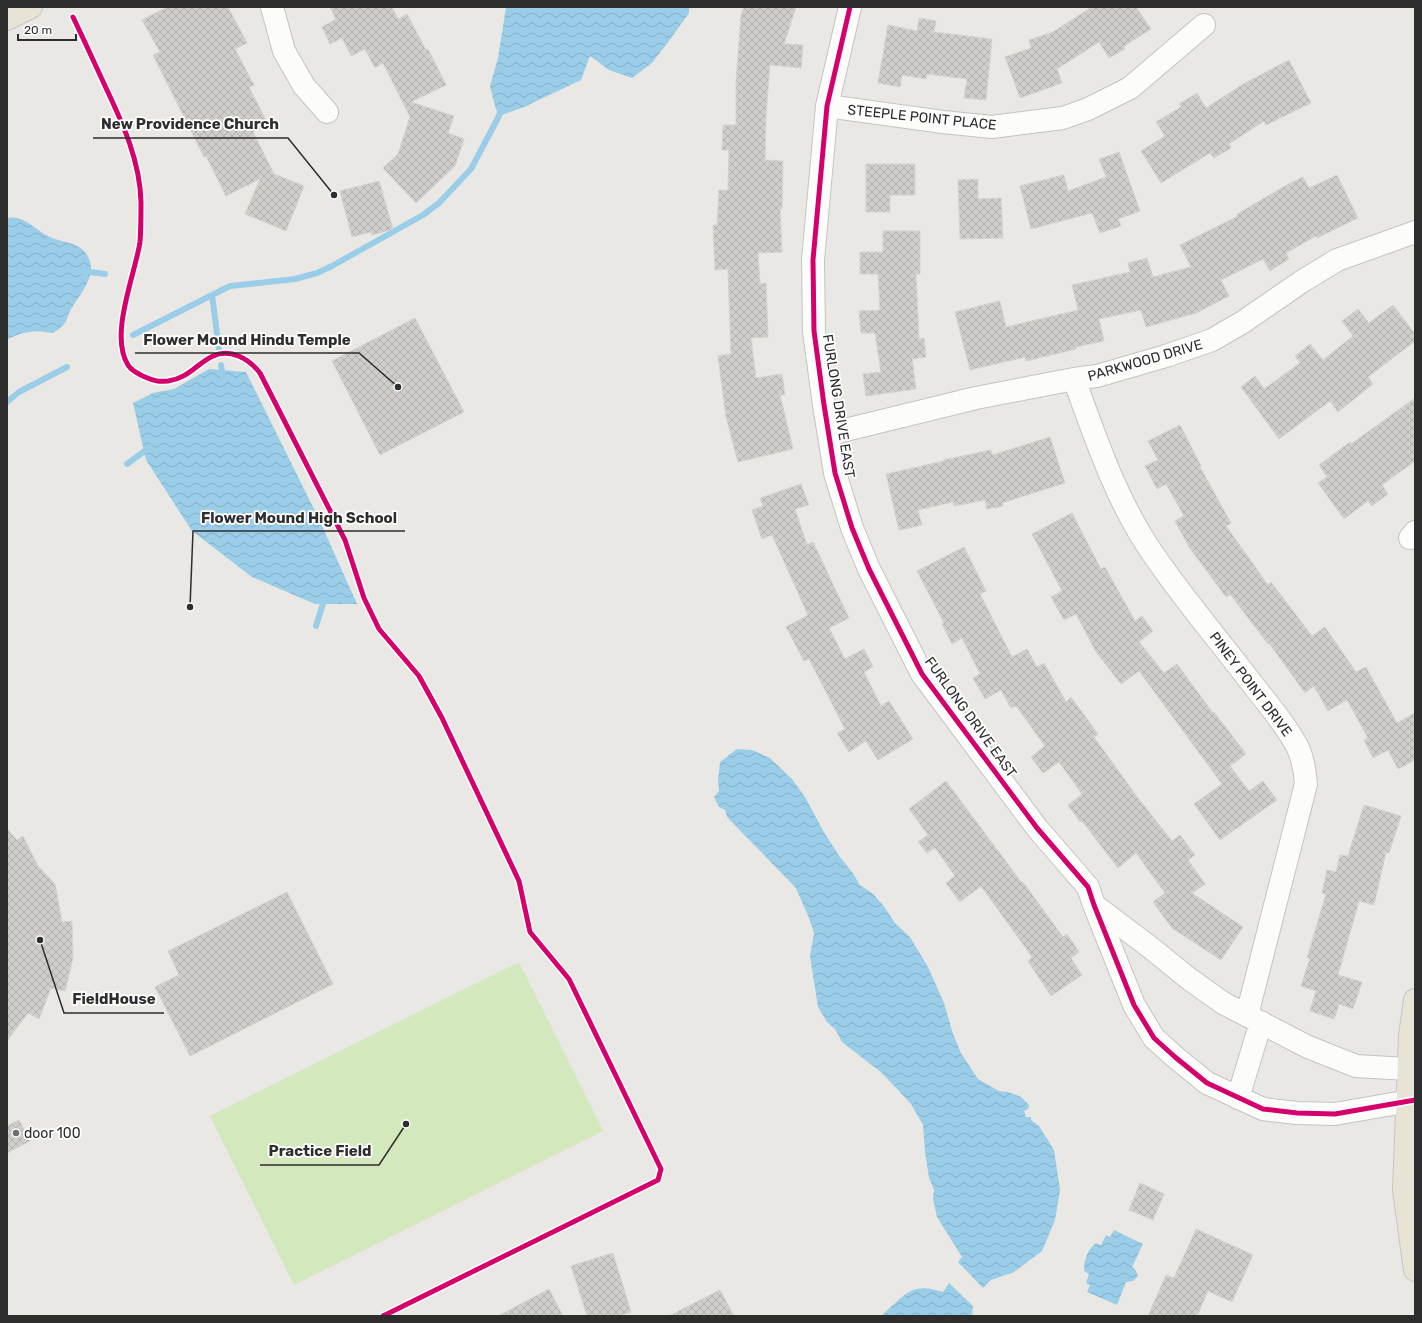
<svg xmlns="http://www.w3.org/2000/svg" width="1422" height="1323" font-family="Rubik,sans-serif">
<defs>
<pattern id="water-waves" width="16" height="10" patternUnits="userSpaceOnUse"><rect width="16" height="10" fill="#9acde8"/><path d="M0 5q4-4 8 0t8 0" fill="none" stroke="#85b0c7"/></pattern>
<pattern id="building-cross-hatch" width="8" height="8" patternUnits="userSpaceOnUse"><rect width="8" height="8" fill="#cfceca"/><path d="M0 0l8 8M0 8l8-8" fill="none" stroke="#b2b1ae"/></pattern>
</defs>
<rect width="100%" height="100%" fill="#eae8e4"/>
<path fill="#d3e8bc" d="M 519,962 L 603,1131 L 294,1285 L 210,1116 Z"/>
<path fill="url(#water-waves)" d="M 506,7 L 689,7 L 689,13 L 669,41 L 652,63 L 632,78 L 609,70 L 590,56 L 581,80 L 524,107 L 499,116 L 495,106 L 490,86 L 498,58 Z
M 7,218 C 25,215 33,229 48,236 C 59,242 72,241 82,249 C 102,268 84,289 73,306 C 69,311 68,318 65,323 C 62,327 57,330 53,333 C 37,330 23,331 8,339 L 7,337 Z
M 209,369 L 246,372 L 318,517 L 357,604 L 315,604 L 252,577 L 192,531 L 146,460 L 133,403 L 153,393 L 174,389 Z
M 737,749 L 752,750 L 770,758 L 792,779 L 805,797 L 825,834 L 840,857 L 852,872 L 860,885 L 872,893 L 883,905 L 895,923 L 910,937 L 928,967 L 944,1003 L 953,1034 L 961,1053 L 978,1079 L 999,1091 L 1008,1092 L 1021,1097 L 1029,1105 L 1028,1109 L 1024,1111 L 1026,1117 L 1031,1117 L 1031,1120 L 1039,1126 L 1054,1150 L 1060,1190 L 1055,1220 L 1042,1251 L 1014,1272 L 991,1280 L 983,1288 L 958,1262 L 962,1257 L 937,1217 L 933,1199 L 934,1190 L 929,1178 L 925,1152 L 923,1125 L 911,1104 L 882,1073 L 842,1042 L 835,1029 L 827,1022 L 818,1007 L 810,956 L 814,933 L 809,918 L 796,888 L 727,817 L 725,810 L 719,807 L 714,797 L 719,791 L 718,780 L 720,762 Z
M 1114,1230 L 1143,1244 L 1132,1267 L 1135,1269 L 1138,1276 L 1133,1281 L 1126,1282 L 1117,1305 L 1087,1292 L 1090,1285 L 1086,1283 L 1089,1274 L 1084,1271 C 1084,1260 1087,1250 1096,1243 L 1101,1245 L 1106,1235 L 1110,1237 Z
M 949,1283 L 973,1306 L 972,1316 L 881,1316 C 891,1308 905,1291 917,1289 C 926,1287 935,1290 943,1292 Z"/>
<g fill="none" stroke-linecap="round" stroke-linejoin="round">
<path stroke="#9acde8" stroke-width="6" d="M 83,272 L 90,272 L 105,274
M 212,295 L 219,349
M 133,335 L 230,286 L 295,279 L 317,273 L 332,266 L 423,215 L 439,203 L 471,169 L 499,116 L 501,108
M 221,365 L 223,377
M 7,402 L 19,392 L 67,367
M 127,464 L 150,447
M 316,626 L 325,597"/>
</g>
<path fill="url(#building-cross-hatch)" stroke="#d5d3cf" d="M 167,7 L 228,7 L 247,43 L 235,49 L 254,85 L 249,87 L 268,124 L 253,132 L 274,174 L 304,186 L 286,231 L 245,214 L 260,179 L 226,196 L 206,156 L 204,157 L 153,55 L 160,52 L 142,20 Z
M 330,7 L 392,7 L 398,19 L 407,14 L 426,50 L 428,49 L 446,85 L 411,102 L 454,116 L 448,133 L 464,139 L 455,166 L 416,203 L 383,168 L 398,154 L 410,117 L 383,63 L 375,68 L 365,49 L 351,56 L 342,38 L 330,44 L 322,27 L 336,19 Z
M 744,7 L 796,7 L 784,44 L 803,45 L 801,68 L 770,65 L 766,115 L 765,160 L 783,161 L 782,209 L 780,209 L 782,252 L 758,253 L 760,284 L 766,283 L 768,337 L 751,338 L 756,378 L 782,374 L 785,395 L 780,395 L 793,449 L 738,462 L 726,417 L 718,356 L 731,354 L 728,269 L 715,270 L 713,225 L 717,225 L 719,190 L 728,190 L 729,150 L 722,150 L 723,125 L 736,125 L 736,83 L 741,15 Z
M 1092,7 L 1136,7 L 1151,29 L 1124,46 L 1125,49 L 1109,58 L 1099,42 L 1057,69 L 1062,83 L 1020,98 L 1005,57 L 1031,48 L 1029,40 L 1053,32 Z
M 919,18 L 936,21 L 934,32 L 992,39 L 986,100 L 964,98 L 967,79 L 927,74 L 926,79 L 902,75 L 900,87 L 878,83 L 888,25 L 917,31 Z
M 1289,60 L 1311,103 L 1266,125 L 1264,121 L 1229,144 L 1231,148 L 1214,158 L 1210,153 L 1161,183 L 1141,151 L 1165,136 L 1156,122 L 1181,107 L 1179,104 L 1197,93 L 1206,108 L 1245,83 Z
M 1119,152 L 1140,211 L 1118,219 L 1121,226 L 1100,233 L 1092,213 L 1031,229 L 1020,186 L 1064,175 L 1068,191 L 1106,177 L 1099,159 Z
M 866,164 L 915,164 L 915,195 L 890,195 L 890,212 L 866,212 Z
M 1337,175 L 1358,218 L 1317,238 L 1316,236 L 1286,253 L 1289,259 L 1270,271 L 1263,259 L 1221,280 L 1229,296 L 1196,313 L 1146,327 L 1141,310 L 1099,319 L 1104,341 L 1076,347 L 1076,349 L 1026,361 L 1025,357 L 970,370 L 955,312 L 1000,301 L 1006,327 L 1078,310 L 1072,285 L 1130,272 L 1128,263 L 1147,258 L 1153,277 L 1191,267 L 1180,245 L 1238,216 L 1237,214 L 1285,186 L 1303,177 L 1309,188 Z
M 978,179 L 978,199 L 1001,198 L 1003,238 L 960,239 L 958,180 Z
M 379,181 L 393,229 L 372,235 L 371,232 L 352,237 L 340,191 Z
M 883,231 L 920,231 L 920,274 L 916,274 L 919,339 L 924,338 L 926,357 L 912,359 L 916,389 L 866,396 L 863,374 L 881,372 L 875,333 L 861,333 L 859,311 L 880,310 L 878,274 L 860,274 L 860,252 L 883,252 Z
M 1393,305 L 1415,334 L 1415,341 L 1368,377 L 1373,384 L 1338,412 L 1330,401 L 1279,439 L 1241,387 L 1255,376 L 1264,389 L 1300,363 L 1295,356 L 1310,344 L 1323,360 L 1353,336 L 1342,321 L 1358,309 L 1369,323 Z
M 415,318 L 464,412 L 380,455 L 332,361 Z
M 1415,398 L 1415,461 L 1382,485 L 1388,494 L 1372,506 L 1368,501 L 1344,519 L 1318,483 L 1327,477 L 1319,465 L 1350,442 L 1351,444 Z
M 1180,425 L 1201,466 L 1200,467 L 1231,523 L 1226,526 L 1268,585 L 1271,582 L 1312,636 L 1325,627 L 1356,672 L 1366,667 L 1397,723 L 1415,713 L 1415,760 L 1398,769 L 1388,750 L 1373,758 L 1364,740 L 1368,738 L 1347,700 L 1328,711 L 1314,686 L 1305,693 L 1269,643 L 1268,644 L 1230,594 L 1226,597 L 1189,547 L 1175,521 L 1184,516 L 1166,484 L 1157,489 L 1145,466 L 1158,460 L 1148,441 Z
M 1050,437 L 1065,483 L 1002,503 L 1003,506 L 987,509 L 985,500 L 954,506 L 953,502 L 918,510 L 922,525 L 899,530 L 886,474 L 944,461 L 944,460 L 991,450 L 992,455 Z
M 801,484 L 809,505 L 795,509 L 807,545 L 813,542 L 849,618 L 829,628 L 845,659 L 864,649 L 873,667 L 864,672 L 881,706 L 889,701 L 913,739 L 878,760 L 866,741 L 849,752 L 837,733 L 845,729 L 809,659 L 804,661 L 786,627 L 808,615 L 772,535 L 762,539 L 752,510 L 763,506 L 760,498 Z
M 1072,513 L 1101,569 L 1105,567 L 1135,621 L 1142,616 L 1153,631 L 1139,642 L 1164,673 L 1177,664 L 1213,713 L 1214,712 L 1246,754 L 1230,766 L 1249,791 L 1263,781 L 1277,800 L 1220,840 L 1194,804 L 1222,784 L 1139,671 L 1121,684 L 1096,652 L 1076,614 L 1064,620 L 1051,597 L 1062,591 L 1032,534 Z
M 964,547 L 986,591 L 980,594 L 1012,657 L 1027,649 L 1037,667 L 1044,663 L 1066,702 L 1071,697 L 1098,734 L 1094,737 L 1138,798 L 1172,841 L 1180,835 L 1195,855 L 1188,860 L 1205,884 L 1192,893 L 1243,927 L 1221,960 L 1172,928 L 1153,902 L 1165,893 L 1136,853 L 1118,868 L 1082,821 L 1080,822 L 1068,805 L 1082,794 L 1059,762 L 1043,773 L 1031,757 L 1045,746 L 1016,706 L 1011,708 L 1001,690 L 985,699 L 973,678 L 980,674 L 962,638 L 952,644 L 942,624 L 944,623 L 917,571 Z
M 946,781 L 1022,883 L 1023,882 L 1063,937 L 1067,934 L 1079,952 L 1071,958 L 1082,975 L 1051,996 L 1028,961 L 1032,957 L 981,886 L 960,902 L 946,883 L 955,876 L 935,848 L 927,853 L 918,842 L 928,835 L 909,809 Z
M 1364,805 L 1401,816 L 1389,853 L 1386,852 L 1374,905 L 1359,901 L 1338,975 L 1362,982 L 1353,1009 L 1339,1004 L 1334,1019 L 1310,1011 L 1316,991 L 1301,986 L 1310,958 L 1307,958 L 1326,894 L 1322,893 L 1327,870 L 1336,872 L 1340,855 L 1348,856 Z
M 7,829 L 17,840 L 23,836 L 38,866 L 55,884 L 62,922 L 72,921 L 73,958 L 65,991 L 51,988 L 39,1019 L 28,1013 L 7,1041 Z
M 287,892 L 333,984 L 190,1056 L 155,987 L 179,975 L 168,951 Z
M 19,1120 L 30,1141 L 7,1153 L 7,1126 Z
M 1140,1183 L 1164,1194 L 1153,1220 L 1129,1210 Z
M 1196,1229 L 1253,1255 L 1232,1302 L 1208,1291 L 1197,1316 L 1148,1316 L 1166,1275 L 1174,1278 Z
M 613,1253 L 631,1312 L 618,1316 L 587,1316 L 571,1266 Z
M 549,1289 L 563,1316 L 498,1316 Z
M 720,1290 L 734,1316 L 669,1316 Z"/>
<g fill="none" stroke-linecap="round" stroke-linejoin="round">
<defs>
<path id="minor" d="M 272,7 L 284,51 L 304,86 L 327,112
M 850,7 L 827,106 L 813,260 L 814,331 L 824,405 L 835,473 L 852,528 L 869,569 L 922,674 L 1037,828 L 1088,887 L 1094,905 L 1134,1005 L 1154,1038 L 1175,1057 L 1207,1083 L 1263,1109 L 1297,1113 L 1335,1114 L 1415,1100
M 827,106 L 943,122 L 992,127 L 1063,118 L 1088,109 L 1130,88 L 1204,25
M 1074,379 C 1095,436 1114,494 1147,545 C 1175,588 1209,628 1240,668 C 1259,694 1282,718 1297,746 C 1303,758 1305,771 1306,784 L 1247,1015
M 829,434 L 976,398 L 1074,379 L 1097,376 L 1166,356 L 1212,340 L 1243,322 L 1301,282 L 1337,260 L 1415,232
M 1410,538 L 1415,532
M 1094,905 L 1151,948 L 1188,978 L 1223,1003 L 1308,1047 L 1356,1066 L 1408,1069 L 1415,1073
M 1238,1098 L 1261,1022"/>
<path id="major" d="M 7,19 L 31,7
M 1415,1000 L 1410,1036 L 1404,1190 L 1415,1270"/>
</defs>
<use href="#minor" stroke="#c4c4c3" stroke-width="24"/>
<use href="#major" stroke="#c6c5c3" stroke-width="24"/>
<use href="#minor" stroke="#fcfcfb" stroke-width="22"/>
<use href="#major" stroke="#e7e4d6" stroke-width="22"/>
<defs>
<path id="cycleway" d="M 850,7 L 827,106 L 813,260 L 814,331 L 824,405 L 835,473 L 852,528 L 869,569 L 922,674 L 1037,828 L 1088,887 L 1094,905 L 1134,1005 L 1154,1038 L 1175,1057 L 1207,1083 L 1263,1109 L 1297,1113 L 1335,1114 L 1415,1100
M 73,17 C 84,40 95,64 106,88 C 123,124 140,161 141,202 C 141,215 141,229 140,242 C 135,275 109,335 128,365 C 131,370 140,375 145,377 C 154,381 159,382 168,381 C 189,378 196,364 213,356 C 231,348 249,359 260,373 L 345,540 L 364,598 L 379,629 L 419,676 L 442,718 L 519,881 L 530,932 L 569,979 L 661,1169 L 658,1180 L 383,1316"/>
</defs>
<use href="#cycleway" stroke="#fff" stroke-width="8"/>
<use href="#cycleway" stroke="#d6006c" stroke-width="5"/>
</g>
<circle fill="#6f6e6d" stroke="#fff" stroke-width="1.5" cx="16" cy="1133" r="4"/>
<g text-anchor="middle" stroke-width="3.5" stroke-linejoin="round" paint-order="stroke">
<g font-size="14" fill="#2d2d2d" stroke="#fff">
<text transform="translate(922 117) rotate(6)" y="5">STEEPLE POINT PLACE</text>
<text transform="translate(1145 360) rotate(-16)" y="5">PARKWOOD DRIVE</text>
<text transform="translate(839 406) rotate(81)" y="5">FURLONG DRIVE EAST</text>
<text transform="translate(1251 684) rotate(53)" y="5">PINEY POINT DRIVE</text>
<text transform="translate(971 717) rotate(54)" y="5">FURLONG DRIVE EAST</text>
</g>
<g font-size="14" fill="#2d2d2d" stroke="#fff" text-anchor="start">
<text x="24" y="1138">door 100</text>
</g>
</g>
<path fill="none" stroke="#2d2d2d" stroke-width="1.5" d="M334 195L288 138H93M398 387L359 353H135M190 607L193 531H405M40 940L64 1013H164M406 1124L379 1165H260"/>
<g fill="#2d2d2d" stroke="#fff" stroke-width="1.5">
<circle cx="334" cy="195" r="4"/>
<circle cx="398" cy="387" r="4"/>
<circle cx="190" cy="607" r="4"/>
<circle cx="40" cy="940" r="4"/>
<circle cx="406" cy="1124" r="4"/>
</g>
<g font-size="15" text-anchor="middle" font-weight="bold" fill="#2d2d2d" stroke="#fff" stroke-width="3.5" stroke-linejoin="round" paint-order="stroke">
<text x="190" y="129">New Providence Church</text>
<text x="247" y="345">Flower Mound Hindu Temple</text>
<text x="299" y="523">Flower Mound High School</text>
<text x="114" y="1004">FieldHouse</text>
<text x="320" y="1156">Practice Field</text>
</g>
<rect width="1422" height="1323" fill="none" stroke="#2d2d2d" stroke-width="16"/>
<path d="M18 34v6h58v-6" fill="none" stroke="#2d2d2d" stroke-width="2"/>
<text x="24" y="34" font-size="12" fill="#2d2d2d" stroke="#ffffff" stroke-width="3" paint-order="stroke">20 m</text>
</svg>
